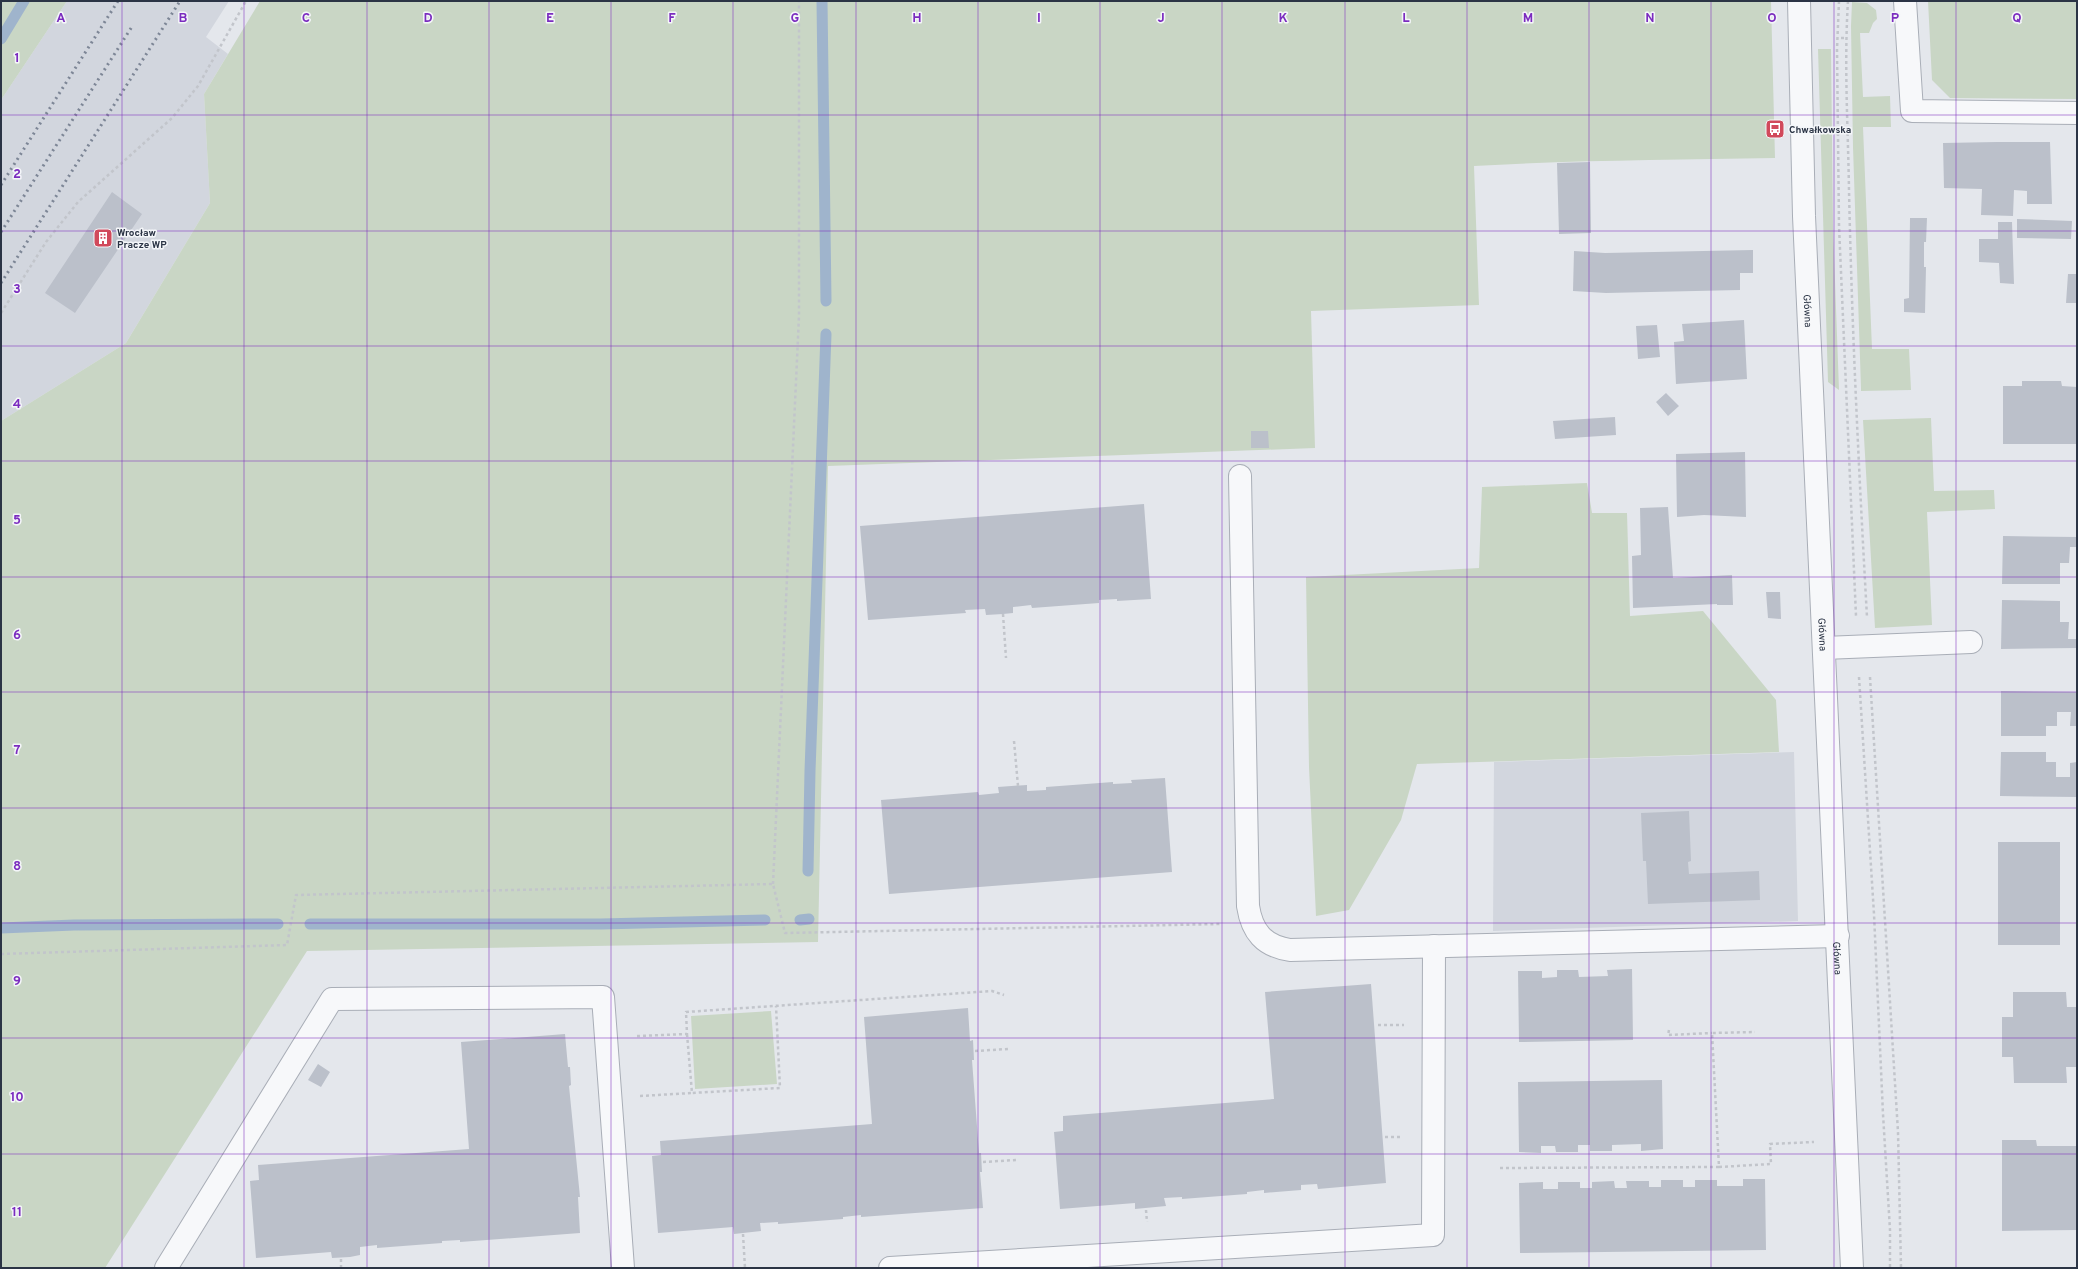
<svg xmlns="http://www.w3.org/2000/svg" width="2078" height="1269" font-family="Overpass,sans-serif">
<rect width="100%" height="100%" fill="#e4e7ec"/>
<path fill="#d2d6de" d="M 67,1 L 229,1 L 206,37 L 228,54 L 204,94 L 210,203 L 126,343 L 1,421 L 1,100 Z
M 1794,752 L 1798,921 L 1493,931 L 1494,762 Z"/>
<path fill="#c9d6c5" d="M 1,1 L 67,1 L 1,100 Z
M 260,1 L 1771,1 L 1775,158 C 1674,160 1574,160 1474,166 L 1479,305 L 1311,311 L 1315,448 L 828,466 L 818,942 L 307,951 L 105,1268 L 1,1268 L 1,421 L 126,343 L 210,203 L 204,94 Z
M 1928,1 L 2077,1 L 2077,99 L 1950,98 L 1932,80 Z
M 1852,2 L 1867,3 L 1876,10 L 1877,19 L 1873,23 L 1869,33 L 1860,33 L 1863,97 L 1890,96 L 1891,127 L 1863,127 L 1872,349 L 1909,349 L 1911,390 L 1861,391 L 1861,388 L 1853,147 L 1851,26 Z
M 1818,49 L 1831,49 L 1833,226 L 1839,390 L 1828,382 Z
M 1931,418 L 1934,491 L 1994,490 L 1995,509 L 1927,512 L 1932,625 L 1875,628 L 1863,420 Z
M 1587,483 L 1592,513 L 1627,513 L 1630,616 L 1703,611 L 1776,700 L 1779,752 L 1417,764 L 1401,820 L 1349,910 L 1316,916 L 1309,767 L 1306,577 L 1479,568 L 1482,487 Z
M 771,1011 L 777,1084 L 695,1089 L 691,1016 Z"/>
<g fill="none" stroke-linecap="round" stroke-linejoin="round">
<path stroke="#9fb4cc" stroke-width="11" d="M 822,1 L 826,301
M 1,39 L 24,1
M 808,871 L 810,771 L 826,334
M 800,920 L 809,919
M 310,924 L 601,924 L 765,920
M 1,928 L 74,925 L 278,924"/>
</g>
<path fill="#bbc0ca" d="M 1997,142 L 2050,142 L 2052,204 L 2027,204 L 2027,191 L 2014,190 L 2013,216 L 1981,215 L 1982,189 L 1944,188 L 1943,143 Z
M 1590,162 L 1591,233 L 1559,234 L 1557,163 Z
M 112,192 L 142,214 L 75,313 L 45,293 Z
M 1910,218 L 1927,218 L 1926,242 L 1924,242 L 1924,267 L 1926,267 L 1925,313 L 1904,312 L 1904,299 L 1909,298 Z
M 2017,219 L 2072,221 L 2071,239 L 2017,238 Z
M 1998,222 L 2012,222 L 2014,284 L 2000,283 L 1999,263 L 1979,262 L 1979,239 L 1998,239 Z
M 1753,250 L 1753,273 L 1740,273 L 1740,290 L 1606,293 L 1573,291 L 1574,251 L 1605,253 Z
M 2068,274 L 2077,274 L 2077,303 L 2066,303 Z
M 1744,320 L 1747,379 L 1676,384 L 1674,342 L 1684,341 L 1682,324 Z
M 1657,325 L 1660,357 L 1638,359 L 1636,326 Z
M 2022,381 L 2061,381 L 2062,386 L 2077,387 L 2077,444 L 2003,444 L 2003,386 L 2022,386 Z
M 1666,393 L 1679,406 L 1668,416 L 1656,402 Z
M 1615,417 L 1616,435 L 1555,439 L 1553,421 Z
M 1251,431 L 1268,431 L 1269,448 L 1251,448 Z
M 1745,452 L 1746,517 L 1704,515 L 1677,517 L 1676,454 Z
M 1144,504 L 1151,599 L 1117,601 L 1117,599 L 1099,600 L 1099,603 L 1032,608 L 1031,605 L 1013,607 L 1013,613 L 1003,614 L 986,615 L 985,609 L 965,610 L 966,613 L 868,620 L 860,526 Z
M 1668,507 L 1673,578 L 1732,575 L 1733,605 L 1717,605 L 1717,604 L 1633,608 L 1632,556 L 1641,555 L 1640,508 Z
M 2003,536 L 2077,537 L 2077,547 L 2070,547 L 2069,563 L 2060,563 L 2060,584 L 2002,584 Z
M 1766,592 L 1780,592 L 1781,619 L 1768,618 Z
M 2002,600 L 2060,601 L 2060,622 L 2069,622 L 2068,639 L 2077,639 L 2077,648 L 2001,649 Z
M 2001,691 L 2077,692 L 2077,726 L 2070,726 L 2071,712 L 2057,712 L 2057,726 L 2046,726 L 2046,736 L 2001,736 Z
M 2001,752 L 2046,752 L 2046,762 L 2056,762 L 2056,777 L 2070,777 L 2070,763 L 2077,762 L 2077,797 L 2000,796 Z
M 1165,778 L 1172,872 L 889,894 L 881,800 L 978,792 L 979,795 L 999,793 L 998,787 L 1027,785 L 1027,791 L 1046,790 L 1046,787 L 1113,782 L 1113,784 L 1132,783 L 1131,780 Z
M 1689,811 L 1691,861 L 1688,862 L 1689,874 L 1759,871 L 1760,900 L 1648,904 L 1646,861 L 1643,861 L 1641,813 Z
M 1998,842 L 2060,842 L 2060,945 L 1998,945 Z
M 1632,969 L 1633,1040 L 1519,1042 L 1518,971 L 1542,971 L 1542,978 L 1557,977 L 1557,970 L 1578,970 L 1579,977 L 1608,976 L 1607,970 Z
M 1371,984 L 1386,1183 L 1318,1189 L 1317,1184 L 1301,1185 L 1301,1190 L 1264,1193 L 1264,1190 L 1247,1192 L 1247,1194 L 1182,1199 L 1182,1197 L 1164,1198 L 1166,1206 L 1135,1209 L 1135,1203 L 1060,1209 L 1054,1132 L 1063,1131 L 1063,1116 L 1274,1099 L 1265,992 Z
M 2013,992 L 2066,992 L 2067,1007 L 2076,1007 L 2076,1067 L 2066,1067 L 2067,1083 L 2014,1083 L 2013,1057 L 2002,1057 L 2002,1017 L 2013,1017 Z
M 968,1008 L 970,1041 L 973,1040 L 974,1060 L 972,1060 L 979,1153 L 981,1153 L 982,1172 L 980,1172 L 983,1208 L 861,1217 L 861,1215 L 843,1217 L 843,1219 L 778,1224 L 778,1222 L 760,1223 L 761,1231 L 734,1234 L 733,1227 L 658,1233 L 652,1156 L 661,1155 L 660,1141 L 872,1124 L 864,1017 Z
M 565,1034 L 568,1067 L 570,1067 L 571,1085 L 569,1086 L 580,1197 L 578,1197 L 580,1233 L 460,1242 L 460,1240 L 442,1241 L 442,1243 L 377,1248 L 377,1245 L 360,1247 L 360,1255 L 350,1257 L 332,1258 L 331,1252 L 256,1258 L 250,1181 L 259,1180 L 258,1165 L 469,1149 L 461,1042 Z
M 318,1064 L 330,1072 L 321,1087 L 308,1080 Z
M 1662,1080 L 1663,1149 L 1641,1151 L 1641,1144 L 1612,1145 L 1612,1151 L 1590,1151 L 1590,1145 L 1578,1145 L 1578,1152 L 1556,1152 L 1555,1146 L 1541,1146 L 1541,1153 L 1519,1152 L 1518,1082 Z
M 2002,1140 L 2036,1140 L 2037,1146 L 2077,1146 L 2077,1230 L 2002,1231 Z
M 1743,1179 L 1765,1179 L 1766,1250 L 1520,1253 L 1519,1183 L 1543,1182 L 1543,1189 L 1558,1189 L 1558,1182 L 1580,1182 L 1580,1188 L 1592,1188 L 1592,1182 L 1614,1181 L 1615,1188 L 1627,1188 L 1626,1181 L 1649,1181 L 1649,1187 L 1661,1187 L 1661,1180 L 1683,1180 L 1683,1187 L 1695,1187 L 1695,1180 L 1717,1180 L 1717,1186 L 1743,1186 Z"/>
<g fill="none" stroke-linecap="round" stroke-linejoin="round">
<defs>
<g id="minor">
<path id="s1" d="M 1799,1 L 1804,216 L 1852,1268"/>
<path d="M 1905,1 L 1912,111 L 2077,113"/>
<path d="M 1240,476 L 1248,906 C 1252,932 1264,946 1290,950 L 1838,936"/>
<path d="M 1824,648 L 1971,642"/>
<path d="M 166,1268 L 332,999 L 603,997 L 623,1268"/>
<path d="M 890,1268 L 1433,1235 L 1434,946"/>
</g>
</defs>
<use href="#minor" stroke="#a9aeb7" stroke-width="24"/>
<path stroke="#c2c5cb" stroke-width="2.5" stroke-dasharray="3 3" stroke-linecap="butt" d="M 1839,1 L 1837,49 L 1839,226 L 1856,616
M 1848,1 C 1844,64 1848,127 1849,190 C 1852,332 1859,474 1867,617
M 1841,38 L 1846,38
M 1,313 L 46,242 L 78,202 L 172,118 L 198,86 L 246,1
M 1003,614 L 1006,658
M 1859,677 L 1874,914 L 1883,1114 L 1890,1230 L 1890,1268
M 1870,677 L 1898,1132 L 1901,1268
M 1014,741 L 1018,786
M 773,884 L 799,316 L 799,1
M 1,954 L 287,945 L 296,895 L 773,884 L 785,933 L 1221,924
M 1378,1025 L 1404,1025
M 1669,1030 L 1668,1035 L 1712,1033
M 687,1034 L 692,1093 L 780,1088 L 776,1006
M 637,1036 L 687,1034 L 686,1012 L 992,991 L 1004,995
M 975,1051 L 1008,1049
M 640,1096 L 692,1093
M 1385,1137 L 1402,1137
M 983,1162 L 1016,1160
M 1719,1167 L 1771,1164 L 1770,1144 L 1814,1142
M 1500,1168 L 1719,1167 L 1712,1033 L 1755,1032
M 1146,1210 L 1147,1222
M 743,1234 L 745,1268
M 341,1259 L 341,1268"/>
<use href="#minor" stroke="#f7f8fa" stroke-width="22"/>
<path stroke="#7d8696" stroke-width="3" stroke-dasharray="2 4" stroke-linecap="butt" d="M 1,185 L 118,1
M 1,232 L 133,25
M 1,283 L 180,1"/>
</g>
<path fill="none" stroke="#7b2cbf" stroke-width="1" stroke-opacity="0.55" d="M 122,1 L 122,1268M 244,1 L 244,1268M 367,1 L 367,1268M 489,1 L 489,1268M 611,1 L 611,1268M 733,1 L 733,1268M 856,1 L 856,1268M 978,1 L 978,1268M 1100,1 L 1100,1268M 1222,1 L 1222,1268M 1345,1 L 1345,1268M 1467,1 L 1467,1268M 1589,1 L 1589,1268M 1711,1 L 1711,1268M 1834,1 L 1834,1268M 1956,1 L 1956,1268M 1,115 L 2077,115M 1,231 L 2077,231M 1,346 L 2077,346M 1,461 L 2077,461M 1,577 L 2077,577M 1,692 L 2077,692M 1,808 L 2077,808M 1,923 L 2077,923M 1,1038 L 2077,1038M 1,1154 L 2077,1154"/>
<defs>
<symbol id="bus-square" viewBox="-11 -11 22 22"><rect x="-9" y="-9" width="18" height="18" rx="4" fill="#d1495b" stroke="#f4f6f9"/><path d="M-5-6H5V4H4V6H2V4H-2V6H-4V4H-5ZM-3.5-4V0h7V-4ZM-3.5 1.2v1.5H-2V1.2ZM2 1.2v1.5H3.5V1.2Z" fill="#fff"/></symbol>
<symbol id="building-square" viewBox="-11 -11 22 22"><rect x="-9" y="-9" width="18" height="18" rx="4" fill="#d1495b" stroke="#f4f6f9"/><path d="M-4-6H4V6H1V3H-1V6H-4ZM-2.5-4.3h1.7v1.8h-1.7ZM.8-4.3h1.7v1.8H.8ZM-2.5-1h1.7V.8h-1.7ZM.8-1h1.7V.8H.8Z" fill="#fff"/></symbol>
</defs>
<g fill-rule="evenodd">
<use href="#bus-square" x="1764" y="118" width="22" height="22"/>
<use href="#building-square" x="92" y="227" width="22" height="22"/>
</g>
<g text-anchor="middle" stroke-width="3" stroke-linejoin="round" paint-order="stroke">
<g font-size="10" font-weight="bold" fill="#2b3445" stroke="#f4f6f9" text-anchor="start">
<text x="1789" y="133">Chwałkowska</text>
<text x="117" y="236">Wrocław<tspan x="117" dy="12">Pracze WP</tspan></text>
</g>
<g font-size="10" fill="#2b3445" stroke="#f4f6f9">
<text dy="4" stroke="none"><textPath href="#s1" startOffset="310">Główna</textPath></text>
<text dy="4" stroke="none"><textPath href="#s1" startOffset="634">Główna</textPath></text>
<text dy="4" stroke="none"><textPath href="#s1" startOffset="958">Główna</textPath></text>
</g>
</g>
<g font-size="13" text-anchor="middle" font-weight="bold" fill="#7b2cbf" stroke="#f4f6f9" stroke-width="3" stroke-linejoin="round" paint-order="stroke">
<text x="61" y="22">A</text>
<text x="183" y="22">B</text>
<text x="306" y="22">C</text>
<text x="428" y="22">D</text>
<text x="550" y="22">E</text>
<text x="672" y="22">F</text>
<text x="795" y="22">G</text>
<text x="917" y="22">H</text>
<text x="1039" y="22">I</text>
<text x="1161" y="22">J</text>
<text x="1283" y="22">K</text>
<text x="1406" y="22">L</text>
<text x="1528" y="22">M</text>
<text x="1650" y="22">N</text>
<text x="1772" y="22">O</text>
<text x="1895" y="22">P</text>
<text x="2017" y="22">Q</text>
<text x="17" y="62">1</text>
<text x="17" y="178">2</text>
<text x="17" y="293">3</text>
<text x="17" y="408">4</text>
<text x="17" y="524">5</text>
<text x="17" y="639">6</text>
<text x="17" y="754">7</text>
<text x="17" y="870">8</text>
<text x="17" y="985">9</text>
<text x="17" y="1101">10</text>
<text x="17" y="1216">11</text>
</g>
<rect width="2078" height="1269" fill="none" stroke="#2b3445" stroke-width="4"/>
</svg>
